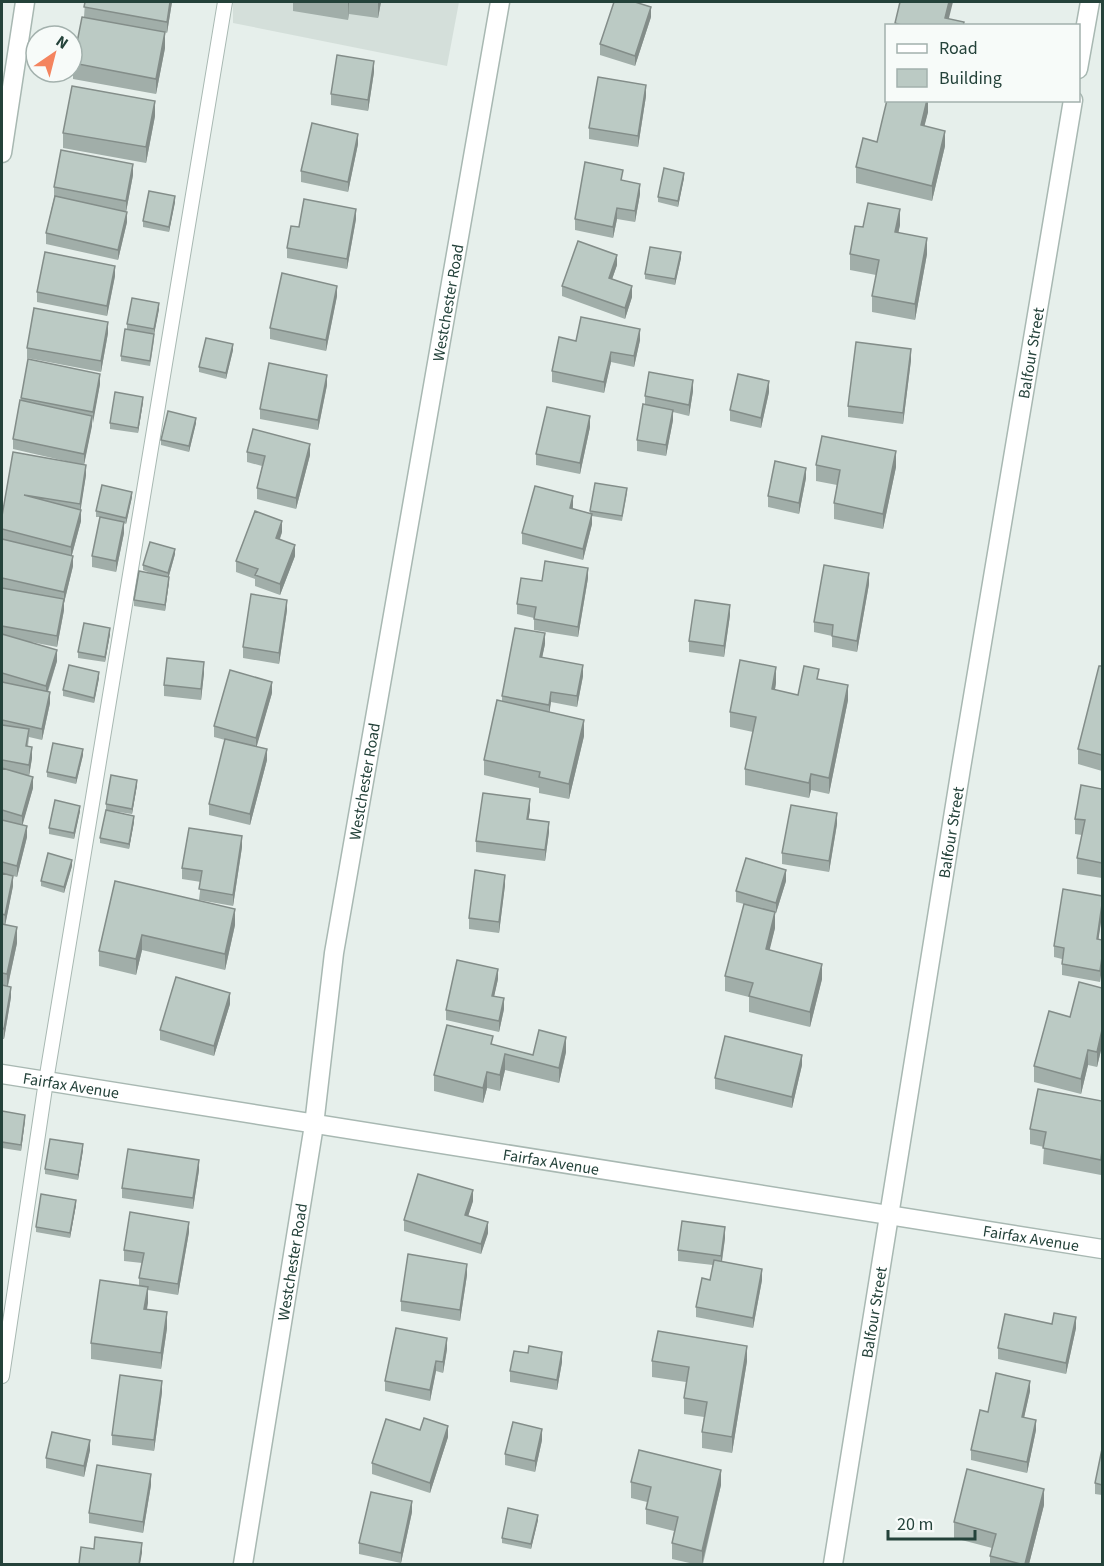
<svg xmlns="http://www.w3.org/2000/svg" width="1104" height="1566" font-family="'Source Sans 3',sans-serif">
<rect width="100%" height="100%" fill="#e6efeb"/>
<path fill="#d4dfda" d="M 233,2 L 459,2 L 447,66 L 233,23 Z"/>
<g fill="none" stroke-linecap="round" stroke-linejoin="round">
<defs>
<path id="lane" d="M 2,1376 L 46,1081 L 225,2"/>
<g id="street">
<path d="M 1078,69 L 1090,2"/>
<path d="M 2,153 L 25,2"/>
<path id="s1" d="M 2,1074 L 1102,1249"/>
<path id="s2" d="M 243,1564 L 314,1125 L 334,953 L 500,2"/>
<path id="s3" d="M 833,1564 L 961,768 L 1073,100"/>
</g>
</defs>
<use href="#lane" stroke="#a8b8b2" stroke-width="16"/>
<use href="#street" stroke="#a8b8b2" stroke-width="21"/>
<use href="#lane" stroke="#fff" stroke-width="14"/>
<use href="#street" stroke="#fff" stroke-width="18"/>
</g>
<path fill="#a1aea9" d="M 85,2 L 172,2 L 167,33 L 165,32 L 165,48 L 156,94 L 73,79 L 73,63 L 84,17 Z
M 293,2 L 381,2 L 378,18 L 349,14 L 348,20 L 293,11 Z
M 651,17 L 635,66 L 600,55 L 600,44 Z
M 374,72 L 368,111 L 331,105 L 331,94 Z
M 646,96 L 638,147 L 589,139 L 589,128 Z
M 927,100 L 928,100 L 928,112 L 924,126 L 945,146 L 932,201 L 856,183 L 856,167 L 877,142 Z
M 155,116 L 146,163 L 63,148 L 63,133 Z
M 358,144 L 348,192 L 301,182 L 301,171 Z
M 133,175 L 126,212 L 127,222 L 118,260 L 46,244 L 46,233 L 54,198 L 54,187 Z
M 684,178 L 678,207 L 658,202 L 658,197 Z
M 623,180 L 640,194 L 635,222 L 617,219 L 613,238 L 575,230 L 575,219 Z
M 175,202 L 169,232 L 143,227 L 143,221 Z
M 356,219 L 347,269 L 287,258 L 287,248 L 299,227 Z
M 900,225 L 898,233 L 927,254 L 915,320 L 872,312 L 872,296 L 876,275 L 850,270 L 850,254 L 863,227 Z
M 681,258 L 675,285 L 645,279 L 645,274 Z
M 617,265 L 612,279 L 632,297 L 625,319 L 562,296 L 562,286 Z
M 115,276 L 107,316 L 37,302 L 37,292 Z
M 337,296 L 326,351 L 270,339 L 270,328 Z
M 159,309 L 154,334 L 154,340 L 150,366 L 121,361 L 121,356 L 127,329 L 127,324 Z
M 108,333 L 101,372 L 27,358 L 27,348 Z
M 640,340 L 634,367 L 611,362 L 604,393 L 552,382 L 552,371 L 576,341 Z
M 233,350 L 226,379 L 199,372 L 199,367 Z
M 911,360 L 903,424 L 848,417 L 848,406 Z
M 100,384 L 84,464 L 86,475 L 80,510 L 81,521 L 72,555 L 73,566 L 64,603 L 64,610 L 57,647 L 31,642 L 57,661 L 48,692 L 50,703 L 42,740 L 29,737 L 28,746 L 32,758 L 29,776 L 33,788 L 22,825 L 27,837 L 17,877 L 2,873 L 2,516 L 74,463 L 13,449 L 13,439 L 21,398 Z
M 327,385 L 318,430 L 260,419 L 260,409 Z
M 693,391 L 689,416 L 673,412 L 673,420 L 666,456 L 637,451 L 637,440 L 645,405 L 645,396 Z
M 769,392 L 761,428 L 730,421 L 730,410 Z
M 143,402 L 138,433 L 110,429 L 110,423 Z
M 196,423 L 189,452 L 161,445 L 161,440 Z
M 590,427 L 580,474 L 536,465 L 536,454 Z
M 247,452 L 310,455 L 296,509 L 257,499 L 257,488 L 262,466 L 247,462 Z
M 816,465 L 896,467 L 883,529 L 834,519 L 834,503 L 837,485 L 816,481 Z
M 806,478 L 799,514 L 768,507 L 768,496 Z
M 627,493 L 622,521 L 592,516 L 592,524 L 583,560 L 522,544 L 522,533 L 573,506 L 573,509 L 590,513 L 590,511 Z
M 132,497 L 126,524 L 124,523 L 124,533 L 116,572 L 92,567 L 92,556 L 100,517 L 96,517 L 96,511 Z
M 282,532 L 280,539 L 295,556 L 280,595 L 255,586 L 255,579 L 236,572 L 236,561 Z
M 175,554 L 169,576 L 169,582 L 165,611 L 134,606 L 134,600 L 153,574 L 143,570 L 143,565 Z
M 588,578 L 578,637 L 534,630 L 534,618 L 517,614 L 517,604 L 542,581 Z
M 869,584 L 857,652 L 832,647 L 832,636 L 814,632 L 814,622 Z
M 287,610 L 279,664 L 243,658 L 243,647 Z
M 730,615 L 724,657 L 689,652 L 689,641 Z
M 110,634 L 105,662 L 78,658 L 78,652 Z
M 545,644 L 542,657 L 583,676 L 577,707 L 551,702 L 549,712 L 584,736 L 569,799 L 539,793 L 539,788 L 484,775 L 484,760 L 502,701 L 502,696 Z
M 1102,666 L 1102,771 L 1078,764 L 1078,749 Z
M 204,673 L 201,700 L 164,696 L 164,685 Z
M 99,678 L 94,703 L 63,696 L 63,690 Z
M 819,679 L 848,700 L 829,794 L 811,790 L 809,798 L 745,785 L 745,769 L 753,732 L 730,727 L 730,712 L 776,683 L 775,690 L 798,695 Z
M 272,693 L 256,747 L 267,760 L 250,825 L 209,815 L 209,804 L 225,740 L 214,737 L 214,726 Z
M 83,755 L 76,784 L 47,777 L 47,772 Z
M 137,785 L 132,814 L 106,810 L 106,804 Z
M 1102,789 L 1102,878 L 1077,874 L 1077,858 L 1082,835 L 1075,834 L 1075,819 Z
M 530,810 L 528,819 L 549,832 L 545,861 L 476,852 L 476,841 Z
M 80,811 L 74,839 L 49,834 L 49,828 Z
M 134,822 L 129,849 L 100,843 L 100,838 Z
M 837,824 L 829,872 L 782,864 L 782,853 Z
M 242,847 L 233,906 L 199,900 L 201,882 L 182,879 L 182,868 Z
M 72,866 L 64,893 L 41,886 L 41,881 Z
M 2,873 L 13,886 L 5,925 L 17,943 L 8,986 L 11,997 L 4,1039 L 2,1039 Z
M 115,881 L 235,925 L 225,970 L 142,950 L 136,975 L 99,966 L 99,951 Z
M 786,881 L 776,913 L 775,913 L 775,928 L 769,950 L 822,979 L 810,1027 L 749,1012 L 749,997 L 725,991 L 725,976 L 752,906 L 736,902 L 736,891 Z
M 505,885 L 499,933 L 469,929 L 469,918 Z
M 1102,896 L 1102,915 L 1098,940 L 1102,940 L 1100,982 L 1062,975 L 1062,959 L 1054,957 L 1054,946 Z
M 498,979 L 494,996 L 504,1009 L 499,1032 L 446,1020 L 446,1010 Z
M 1102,988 L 1102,1046 L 1097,1067 L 1088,1065 L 1081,1094 L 1034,1082 L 1034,1066 L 1070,1017 Z
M 230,1004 L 214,1056 L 160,1040 L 160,1030 Z
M 493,1045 L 533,1055 L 566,1052 L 559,1083 L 505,1070 L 500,1091 L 487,1088 L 483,1103 L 434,1091 L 434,1075 Z
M 802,1065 L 792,1108 L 715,1089 L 715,1078 Z
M 1102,1101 L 1102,1166 L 1101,1175 L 1043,1164 L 1044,1147 L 1030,1144 L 1030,1129 Z
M 2,1111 L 25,1120 L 21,1151 L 2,1148 Z
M 83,1150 L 78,1180 L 45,1174 L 45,1169 Z
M 199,1170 L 193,1209 L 122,1198 L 122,1188 Z
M 473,1201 L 468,1216 L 488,1233 L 481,1254 L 404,1231 L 404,1220 Z
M 76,1205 L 70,1238 L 36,1232 L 36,1227 Z
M 189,1232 L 178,1295 L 148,1290 L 147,1310 L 167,1328 L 161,1369 L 91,1359 L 91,1343 L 139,1286 L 139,1278 L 142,1263 L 124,1261 L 124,1250 Z
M 725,1238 L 722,1262 L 762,1280 L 753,1328 L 696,1317 L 696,1307 L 710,1280 L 713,1265 L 678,1261 L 678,1250 Z
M 467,1275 L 460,1321 L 401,1311 L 401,1301 Z
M 1052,1324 L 1076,1328 L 1066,1374 L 998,1359 L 998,1348 Z
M 447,1349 L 443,1373 L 436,1371 L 430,1401 L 385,1391 L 385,1381 Z
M 528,1353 L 562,1362 L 557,1390 L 510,1382 L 510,1371 Z
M 652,1361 L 747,1361 L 732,1453 L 702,1448 L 702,1432 L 704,1417 L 684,1414 L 684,1398 L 686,1382 L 652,1377 Z
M 1030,1391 L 1024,1417 L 1036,1430 L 1027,1473 L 971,1460 L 971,1450 L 988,1412 Z
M 162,1392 L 154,1451 L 112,1445 L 112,1435 Z
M 420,1430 L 448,1437 L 430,1493 L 372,1474 L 372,1463 Z
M 542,1440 L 535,1472 L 505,1465 L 505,1454 Z
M 1102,1449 L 1102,1495 L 1095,1494 L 1095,1483 Z
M 90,1450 L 84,1477 L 46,1468 L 46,1458 Z
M 631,1482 L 721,1485 L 703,1564 L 694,1564 L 672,1559 L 672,1543 L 674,1531 L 646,1524 L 646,1509 L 647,1502 L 631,1498 Z
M 151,1485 L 143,1533 L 89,1523 L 89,1513 Z
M 1044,1505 L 1029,1564 L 990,1564 L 990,1556 L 992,1548 L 954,1538 L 954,1522 Z
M 412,1512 L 401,1563 L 359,1554 L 359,1543 Z
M 538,1520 L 531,1549 L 502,1543 L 502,1538 Z"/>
<path fill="#838d89" d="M 170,2 L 172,2 L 167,33 L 167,22 Z
M 348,2 L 349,2 L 348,20 Z
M 378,2 L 381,2 L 378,18 Z
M 949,2 L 953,2 L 947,26 L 945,18 Z
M 651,7 L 651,17 L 635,66 L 635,56 Z
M 165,32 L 165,48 L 156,94 L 156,79 Z
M 374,61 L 374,72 L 368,111 L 368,100 Z
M 646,85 L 646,96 L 638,147 L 638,136 Z
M 927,100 L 928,100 L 928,112 L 921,140 L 921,125 Z
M 155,101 L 155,116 L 146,163 L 146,147 Z
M 945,131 L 945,146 L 932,201 L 932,186 Z
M 358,134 L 358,144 L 348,192 L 348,182 Z
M 133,164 L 133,175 L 126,212 L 126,201 Z
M 684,173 L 684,178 L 678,207 L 678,201 Z
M 640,184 L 640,194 L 635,222 L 635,211 Z
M 175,196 L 175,202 L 169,232 L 169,227 Z
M 617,208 L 617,219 L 613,238 L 613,227 Z
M 356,209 L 356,219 L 347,269 L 347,259 Z
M 900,209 L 900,225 L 895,248 L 895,232 Z
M 127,212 L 127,222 L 118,260 L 118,250 Z
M 927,238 L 927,254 L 915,320 L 915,304 Z
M 681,252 L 681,258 L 675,285 L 675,279 Z
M 617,255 L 617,265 L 609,288 L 609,278 Z
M 115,266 L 115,276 L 107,316 L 107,306 Z
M 337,286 L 337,296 L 326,351 L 326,340 Z
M 632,286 L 632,297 L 625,319 L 625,308 Z
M 159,303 L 159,309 L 154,335 L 154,329 Z
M 108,322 L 108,333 L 101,372 L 101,361 Z
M 640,329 L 640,340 L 634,367 L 634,356 Z
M 233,344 L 233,350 L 226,379 L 226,373 Z
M 911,349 L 911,360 L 903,424 L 903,413 Z
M 611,352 L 611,362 L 604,393 L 604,382 Z
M 100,374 L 100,384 L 93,423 L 93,412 Z
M 327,375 L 327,385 L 318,430 L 318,420 Z
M 693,380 L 693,391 L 689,416 L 689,405 Z
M 769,381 L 769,392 L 761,428 L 761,418 Z
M 143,397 L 143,402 L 138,433 L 138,428 Z
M 673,410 L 673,420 L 666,456 L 666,445 Z
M 92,416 L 92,426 L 84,465 L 84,454 Z
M 590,416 L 590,427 L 580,474 L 580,463 Z
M 196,418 L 196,423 L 189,452 L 189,446 Z
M 310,444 L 310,455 L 296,509 L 296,498 Z
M 896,451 L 896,467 L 883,529 L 883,514 Z
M 86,465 L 86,475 L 80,514 L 81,510 L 81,521 L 71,558 L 71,547 L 80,514 L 80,504 Z
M 806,468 L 806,478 L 799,514 L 799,503 Z
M 132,492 L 132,497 L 126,524 L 126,518 Z
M 573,496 L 573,506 L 570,519 L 570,508 Z
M 592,514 L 592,524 L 583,560 L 583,549 Z
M 282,521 L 282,532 L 276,549 L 276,538 Z
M 124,522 L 124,533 L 116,572 L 116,561 Z
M 295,545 L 295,556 L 280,595 L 280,584 Z
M 175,549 L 175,554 L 168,579 L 168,573 Z
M 73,556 L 73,566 L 64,603 L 64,592 Z
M 588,568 L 588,578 L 578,637 L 578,627 Z
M 869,573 L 869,584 L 857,652 L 857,641 Z
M 169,577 L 169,582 L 165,611 L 165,605 Z
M 64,599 L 64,610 L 57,647 L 57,636 Z
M 287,600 L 287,610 L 279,664 L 279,653 Z
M 730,605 L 730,615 L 724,657 L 724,646 Z
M 110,628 L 110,634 L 105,662 L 105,657 Z
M 545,633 L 545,644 L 540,668 L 540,657 Z
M 57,650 L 57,661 L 46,696 L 46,686 Z
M 204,662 L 204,673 L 201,700 L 201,689 Z
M 583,665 L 583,676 L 577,707 L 577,696 Z
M 776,667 L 776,683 L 772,705 L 772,689 Z
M 99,672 L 99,678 L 94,703 L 94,698 Z
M 272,682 L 272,693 L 256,749 L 256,738 Z
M 848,685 L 848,700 L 829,794 L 829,778 Z
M 50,692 L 50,703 L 42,740 L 42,729 Z
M 551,692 L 551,702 L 549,716 L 549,705 Z
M 584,720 L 584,736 L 569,799 L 569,784 Z
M 32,747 L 32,758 L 29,776 L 29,765 Z
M 83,749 L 83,755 L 76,784 L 76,778 Z
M 267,749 L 267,760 L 250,825 L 250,814 Z
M 811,774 L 811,790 L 809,798 L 809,783 Z
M 33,777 L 33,788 L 22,827 L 22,816 Z
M 137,780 L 137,785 L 132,814 L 132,809 Z
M 530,799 L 530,810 L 527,829 L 527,819 Z
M 80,806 L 80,811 L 74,839 L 74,833 Z
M 837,813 L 837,824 L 829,872 L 829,861 Z
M 134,816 L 134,822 L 129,849 L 129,844 Z
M 549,822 L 549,832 L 545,861 L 545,850 Z
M 27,826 L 27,837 L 17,877 L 17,866 Z
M 242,836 L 242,847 L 233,906 L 233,895 Z
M 72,860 L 72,866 L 64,893 L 64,887 Z
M 786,870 L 786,881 L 776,913 L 776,903 Z
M 505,875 L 505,885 L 499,933 L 499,922 Z
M 13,876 L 13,886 L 5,926 L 5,915 Z
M 1102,904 L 1102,915 L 1097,950 L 1097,939 Z
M 235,909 L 235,925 L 225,970 L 225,954 Z
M 775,912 L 775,928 L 766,965 L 766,949 Z
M 17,927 L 17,943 L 7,989 L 7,974 Z
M 142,935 L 142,950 L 136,975 L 136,959 Z
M 1102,957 L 1102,968 L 1100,982 L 1100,971 Z
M 822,964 L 822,979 L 810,1027 L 810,1012 Z
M 498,969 L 498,979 L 492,1006 L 492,996 Z
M 11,987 L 11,997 L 4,1039 L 4,1029 Z
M 230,993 L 230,1004 L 214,1056 L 214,1046 Z
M 504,998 L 504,1009 L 499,1032 L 499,1021 Z
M 1102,1030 L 1102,1046 L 1097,1067 L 1097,1052 Z
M 566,1037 L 566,1052 L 559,1083 L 559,1068 Z
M 1088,1050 L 1088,1065 L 1081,1094 L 1081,1079 Z
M 505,1054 L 505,1070 L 500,1091 L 500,1075 Z
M 802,1055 L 802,1065 L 792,1108 L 792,1097 Z
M 487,1072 L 487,1088 L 483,1103 L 483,1088 Z
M 25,1115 L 25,1120 L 21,1151 L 21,1145 Z
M 83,1144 L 83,1150 L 78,1180 L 78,1175 Z
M 1102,1150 L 1102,1166 L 1101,1175 L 1101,1160 Z
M 199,1160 L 199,1170 L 193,1209 L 193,1198 Z
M 473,1190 L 473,1201 L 465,1226 L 465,1215 Z
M 76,1200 L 76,1205 L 70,1238 L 70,1233 Z
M 189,1222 L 189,1232 L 178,1295 L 178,1284 Z
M 488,1222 L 488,1233 L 481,1254 L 481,1244 Z
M 725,1227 L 725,1238 L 721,1266 L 721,1256 Z
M 467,1264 L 467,1275 L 460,1321 L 460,1310 Z
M 762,1269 L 762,1280 L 753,1328 L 753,1318 Z
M 148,1287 L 148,1303 L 144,1325 L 144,1309 Z
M 167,1312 L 167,1328 L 161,1369 L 161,1353 Z
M 1076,1317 L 1076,1328 L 1066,1374 L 1066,1363 Z
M 447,1338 L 447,1349 L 443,1373 L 443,1362 Z
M 747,1346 L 747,1361 L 732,1453 L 732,1437 Z
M 562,1352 L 562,1362 L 557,1390 L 557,1380 Z
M 436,1361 L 436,1371 L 430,1401 L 430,1390 Z
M 162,1381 L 162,1392 L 154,1451 L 154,1440 Z
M 1030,1381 L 1030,1391 L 1022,1427 L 1022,1417 Z
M 1036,1420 L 1036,1430 L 1027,1473 L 1027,1462 Z
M 448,1426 L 448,1437 L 430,1493 L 430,1483 Z
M 542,1429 L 542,1440 L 535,1472 L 535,1461 Z
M 90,1440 L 90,1450 L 84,1477 L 84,1466 Z
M 721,1470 L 721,1485 L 702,1564 L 702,1551 Z
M 151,1474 L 151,1485 L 143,1533 L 143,1522 Z
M 1044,1489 L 1044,1505 L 1029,1564 L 1025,1564 Z
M 412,1501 L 412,1512 L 401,1563 L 401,1553 Z
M 538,1515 L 538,1520 L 531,1549 L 531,1544 Z
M 142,1543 L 142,1553 L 140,1564 L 139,1564 Z"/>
<path fill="#bbcac4" stroke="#838d89" stroke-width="1.5" d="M 85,2 L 170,2 L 167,22 L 84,7 Z
M 614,2 L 635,2 L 651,7 L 635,56 L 600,44 Z
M 900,2 L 949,2 L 945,18 L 964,22 L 963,26 L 904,26 L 895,23 Z
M 82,17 L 165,32 L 156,79 L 73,63 Z
M 337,55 L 374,61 L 368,100 L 331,94 Z
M 598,77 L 646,85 L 638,136 L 589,128 Z
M 72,86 L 155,101 L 146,147 L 63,133 Z
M 887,100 L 927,100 L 921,125 L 945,131 L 932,186 L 856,167 L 863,138 L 877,142 Z
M 312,123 L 358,134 L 348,182 L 301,171 Z
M 61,150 L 133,164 L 126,201 L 54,187 Z
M 585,162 L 623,170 L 621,180 L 640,184 L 635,211 L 617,208 L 613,227 L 575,219 Z
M 664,168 L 684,173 L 678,201 L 658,197 Z
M 149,191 L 175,196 L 169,227 L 143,221 Z
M 55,196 L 127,212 L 118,250 L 46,233 Z
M 304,199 L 356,209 L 347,259 L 287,248 L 291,226 L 299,227 Z
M 868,203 L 900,209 L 895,232 L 927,238 L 915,304 L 872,296 L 879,260 L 850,254 L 855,226 L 863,227 Z
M 578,241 L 617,255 L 609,278 L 632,286 L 625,308 L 562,286 Z
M 650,247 L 681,252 L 675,279 L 645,274 Z
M 45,252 L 115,266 L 107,306 L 37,292 Z
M 282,273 L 337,286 L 326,340 L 270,328 Z
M 132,298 L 159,303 L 154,329 L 127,324 Z
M 34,308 L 108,322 L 101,361 L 27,348 Z
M 581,317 L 640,329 L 634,356 L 611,352 L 604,382 L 552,371 L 559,337 L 576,341 Z
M 125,329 L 154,334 L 150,361 L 121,356 Z
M 206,338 L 233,344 L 226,373 L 199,367 Z
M 856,342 L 911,349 L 903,413 L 848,406 Z
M 28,359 L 100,374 L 93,412 L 21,398 Z
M 269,363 L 327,375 L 318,420 L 260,409 Z
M 649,372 L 693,380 L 689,405 L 645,396 Z
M 738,374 L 769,381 L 761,418 L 730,410 Z
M 115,392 L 143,397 L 138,428 L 110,423 Z
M 20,400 L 92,416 L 84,454 L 13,439 Z
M 643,404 L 673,410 L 666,445 L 637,440 Z
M 547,407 L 590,416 L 580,463 L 536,454 Z
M 168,411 L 196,418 L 189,446 L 161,440 Z
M 253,429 L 310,444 L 296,498 L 257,488 L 265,456 L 247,452 Z
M 822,436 L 896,451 L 883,514 L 834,503 L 840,470 L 816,465 Z
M 13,452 L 86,465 L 80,504 L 24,495 L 81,510 L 71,547 L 2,529 L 2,516 Z
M 775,461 L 806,468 L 799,503 L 768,496 Z
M 595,483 L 627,488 L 622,516 L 590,511 Z
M 102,485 L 132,492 L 126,518 L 96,511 Z
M 535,486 L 573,496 L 570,508 L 592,514 L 583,549 L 522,533 Z
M 255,511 L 282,521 L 276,538 L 295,545 L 280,584 L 255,575 L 258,569 L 236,561 Z
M 100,517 L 124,522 L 116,561 L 92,556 Z
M 2,539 L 73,556 L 64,592 L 2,578 Z
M 150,542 L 175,549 L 168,573 L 143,565 Z
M 545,561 L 588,568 L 578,627 L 534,619 L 536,607 L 517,604 L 521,578 L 542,581 Z
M 824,565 L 869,573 L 857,641 L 832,636 L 833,625 L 814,622 Z
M 139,571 L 169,577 L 165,605 L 134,600 Z
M 2,588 L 64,599 L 57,636 L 2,626 Z
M 251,594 L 287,600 L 279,653 L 243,647 Z
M 695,600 L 730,605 L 724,646 L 689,641 Z
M 84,623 L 110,628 L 105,657 L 78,652 Z
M 515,628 L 545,633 L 540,657 L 583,665 L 577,696 L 551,692 L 549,705 L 502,696 Z
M 2,634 L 57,650 L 46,686 L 2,673 Z
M 167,658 L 204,662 L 201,689 L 164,685 Z
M 740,660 L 776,667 L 772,689 L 798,695 L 804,666 L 819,669 L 817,679 L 848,685 L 829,778 L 811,774 L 809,783 L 745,769 L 756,717 L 730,712 Z
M 69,665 L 99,672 L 94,698 L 63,690 Z
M 1099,666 L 1102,666 L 1102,755 L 1078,749 Z
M 230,670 L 272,682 L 256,738 L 214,726 Z
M 2,682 L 50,692 L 42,729 L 2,720 Z
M 497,700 L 584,720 L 569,784 L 539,777 L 540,772 L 484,760 Z
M 2,725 L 29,729 L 26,746 L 32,747 L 29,765 L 2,760 Z
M 225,739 L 267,749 L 250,814 L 209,804 Z
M 53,743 L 83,749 L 76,778 L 47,772 Z
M 2,768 L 33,777 L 22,816 L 2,810 Z
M 111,775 L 137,780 L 132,809 L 106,804 Z
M 1081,785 L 1102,789 L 1102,863 L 1077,858 L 1085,820 L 1075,819 Z
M 483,793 L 530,799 L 527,819 L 549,822 L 545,850 L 476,841 Z
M 55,800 L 80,806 L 74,833 L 49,828 Z
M 791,805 L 837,813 L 829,861 L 782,853 Z
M 106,810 L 134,816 L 129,844 L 100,838 Z
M 2,820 L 27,826 L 17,866 L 2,862 Z
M 189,828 L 242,836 L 233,895 L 199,889 L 202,871 L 182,868 Z
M 48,853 L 72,860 L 64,887 L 41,881 Z
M 746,858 L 786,870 L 776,903 L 736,891 Z
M 475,870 L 505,875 L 499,922 L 469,918 Z
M 2,873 L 13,876 L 5,915 L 2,914 Z
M 115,881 L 235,909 L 225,954 L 142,935 L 136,959 L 99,951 Z
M 1063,889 L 1102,896 L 1102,904 L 1097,939 L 1102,940 L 1102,957 L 1100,971 L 1062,964 L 1064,948 L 1054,946 Z
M 744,904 L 775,912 L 766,949 L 822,964 L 810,1012 L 749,996 L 753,983 L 725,976 Z
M 2,924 L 17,927 L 7,974 L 2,973 Z
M 457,960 L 498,969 L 492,996 L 504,998 L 499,1021 L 446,1010 Z
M 176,977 L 230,993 L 214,1046 L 160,1030 Z
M 1079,982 L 1102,988 L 1102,1030 L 1097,1052 L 1088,1050 L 1081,1079 L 1034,1066 L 1049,1011 L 1070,1017 Z
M 2,985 L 11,987 L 4,1029 L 2,1028 Z
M 447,1025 L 493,1036 L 491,1044 L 533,1055 L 539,1030 L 566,1037 L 559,1068 L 505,1054 L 500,1075 L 487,1072 L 483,1088 L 434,1075 Z
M 725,1036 L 802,1055 L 792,1097 L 715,1078 Z
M 1038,1089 L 1102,1101 L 1102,1150 L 1101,1160 L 1043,1148 L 1046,1132 L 1030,1129 Z
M 2,1111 L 25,1115 L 21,1145 L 2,1142 Z
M 50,1139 L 83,1144 L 78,1175 L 45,1169 Z
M 128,1149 L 199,1160 L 193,1198 L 122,1188 Z
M 418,1174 L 473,1190 L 465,1215 L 488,1222 L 481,1244 L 404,1220 Z
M 41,1194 L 76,1200 L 70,1233 L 36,1227 Z
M 130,1212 L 189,1222 L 178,1284 L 139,1278 L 144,1253 L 124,1250 Z
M 682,1221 L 725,1227 L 721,1256 L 678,1250 Z
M 408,1254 L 467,1264 L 460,1310 L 401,1301 Z
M 714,1260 L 762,1269 L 753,1318 L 696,1307 L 702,1278 L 710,1280 Z
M 100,1280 L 148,1287 L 144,1309 L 167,1312 L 161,1353 L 91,1343 Z
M 1054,1313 L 1076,1317 L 1066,1363 L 998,1348 L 1005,1314 L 1052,1324 Z
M 396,1328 L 447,1338 L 443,1362 L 436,1361 L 430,1390 L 385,1381 Z
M 658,1331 L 747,1346 L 732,1437 L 702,1432 L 707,1402 L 684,1398 L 689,1367 L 652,1361 Z
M 529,1346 L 562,1352 L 557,1380 L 510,1371 L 514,1351 L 528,1353 Z
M 996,1373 L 1030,1381 L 1022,1417 L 1036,1420 L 1027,1462 L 971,1450 L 980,1410 L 988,1412 Z
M 120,1375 L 162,1381 L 154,1440 L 112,1435 Z
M 424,1418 L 448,1426 L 430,1483 L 372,1463 L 386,1419 L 420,1430 Z
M 513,1422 L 542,1429 L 535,1461 L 505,1454 Z
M 52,1432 L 90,1440 L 84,1466 L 46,1458 Z
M 1102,1449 L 1102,1485 L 1095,1483 Z
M 639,1450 L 721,1470 L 702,1551 L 672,1543 L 678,1517 L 646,1509 L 651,1487 L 631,1482 Z
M 97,1465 L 151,1474 L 143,1522 L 89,1513 Z
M 967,1469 L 1044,1489 L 1025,1564 L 1021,1564 L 990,1556 L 996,1534 L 954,1522 Z
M 371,1492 L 412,1501 L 401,1553 L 359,1543 Z
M 508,1508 L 538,1515 L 531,1544 L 502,1538 Z
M 95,1537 L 142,1543 L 139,1564 L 79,1564 L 81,1547 L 94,1549 Z"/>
<g text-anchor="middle" stroke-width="5" stroke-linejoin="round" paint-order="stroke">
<g font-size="16" fill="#24423a" stroke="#f7fbf9">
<text dy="6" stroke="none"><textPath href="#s2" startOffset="1278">Westchester Road</textPath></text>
<text dy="6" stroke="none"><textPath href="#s3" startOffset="1227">Balfour Street</textPath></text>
<text dy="6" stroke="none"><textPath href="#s2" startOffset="792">Westchester Road</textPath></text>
<text dy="6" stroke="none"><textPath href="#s3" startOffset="741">Balfour Street</textPath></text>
<text dy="6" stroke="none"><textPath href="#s1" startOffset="70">Fairfax Avenue</textPath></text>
<text dy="6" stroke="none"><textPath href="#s1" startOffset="556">Fairfax Avenue</textPath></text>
<text dy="6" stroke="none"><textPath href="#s1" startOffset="1042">Fairfax Avenue</textPath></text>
<text dy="6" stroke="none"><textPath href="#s2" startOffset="306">Westchester Road</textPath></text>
<text dy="6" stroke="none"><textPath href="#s3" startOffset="255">Balfour Street</textPath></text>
</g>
</g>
<rect width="1104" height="1566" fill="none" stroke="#24423a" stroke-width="6"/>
<rect x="885" y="24" width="195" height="78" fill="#f7fbf9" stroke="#a3b1ad" stroke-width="1.5"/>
<rect x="897" y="44" width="30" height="9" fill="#ffffff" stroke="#a3b1ad" stroke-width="1.5"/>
<text x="939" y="54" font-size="18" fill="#24423a">Road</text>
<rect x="897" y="69" width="30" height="18" fill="#bbcac4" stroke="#a3b1ad" stroke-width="1.5"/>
<text x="939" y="84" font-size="18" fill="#24423a">Building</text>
<g transform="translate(54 54) rotate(35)"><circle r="28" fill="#f7fbf9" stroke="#a3b1ad" stroke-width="1.5"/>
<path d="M0-4.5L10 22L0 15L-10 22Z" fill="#f4845f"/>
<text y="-9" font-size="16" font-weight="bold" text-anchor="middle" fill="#24423a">N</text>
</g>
<path d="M888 1530v9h87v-9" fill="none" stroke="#24423a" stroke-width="3"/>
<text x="897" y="1530" font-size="18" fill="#24423a" stroke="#f7fbf9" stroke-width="4.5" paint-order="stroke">20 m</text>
</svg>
